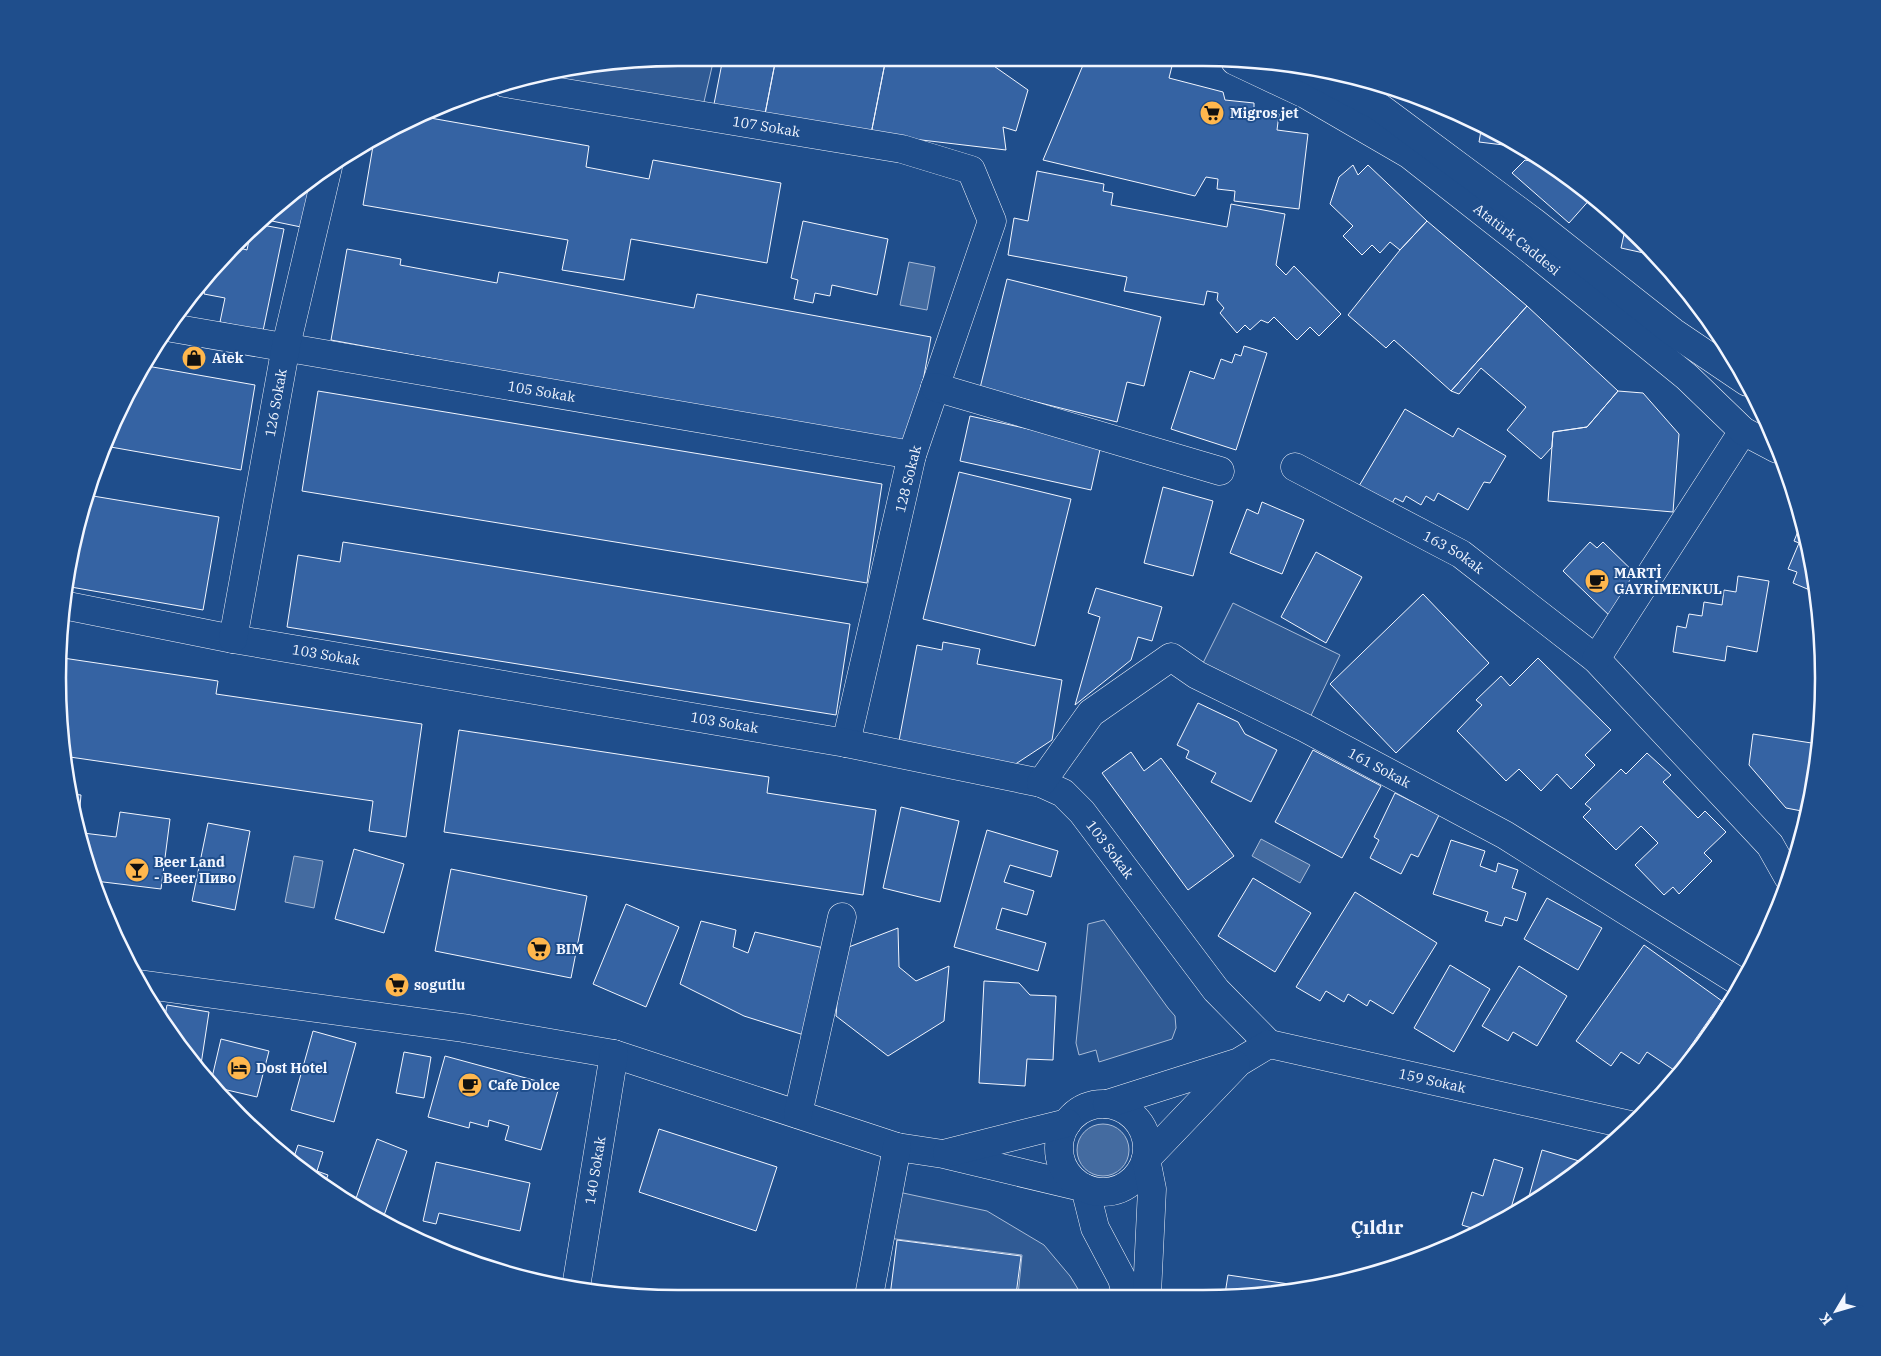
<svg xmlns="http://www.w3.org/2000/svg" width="1881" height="1356" font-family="'IBM Plex Serif',serif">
<rect width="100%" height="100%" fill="#1f4e8c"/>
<path fill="#305b95" stroke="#a8bbd7" d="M 678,58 L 714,58 L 701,115 L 517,79 Z
M 1233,603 L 1340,655 L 1305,728 L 1197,675 Z
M 1104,920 L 1168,1008 L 1175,1016 L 1176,1028 L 1172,1039 L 1099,1062 L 1096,1050 L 1079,1055 L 1076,1043 L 1088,924 Z
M 889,1190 L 987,1211 L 1044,1245 L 1070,1276 L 1081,1294 L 1018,1295 L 1022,1255 L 880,1237 Z"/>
<path fill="#446ba0" stroke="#a8bbd7" d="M 909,262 L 935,267 L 927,310 L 900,305 Z
M 1261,839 L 1310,865 L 1300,883 L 1252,856 Z
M 294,856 L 323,861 L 314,908 L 285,902 Z
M1077 1150a26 26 0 1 1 52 0a26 26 0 1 1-52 0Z"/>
<path fill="#3563a3" stroke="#f2f6ff" d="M 723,58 L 776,58 L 765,114 L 714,104 Z
M 776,58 L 886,58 L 871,134 L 765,114 Z
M 886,58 L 990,58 L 991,64 L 1028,90 L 1016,131 L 1003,127 L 1006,150 L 871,134 Z
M 1086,58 L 1142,58 L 1172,66 L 1169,78 L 1223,92 L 1225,100 L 1254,103 L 1254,111 L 1279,114 L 1277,130 L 1308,134 L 1299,209 L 1234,201 L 1235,191 L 1217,189 L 1218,179 L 1206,177 L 1195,196 L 1043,160 Z
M 1441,105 L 1468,118 L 1439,114 Z
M 419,116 L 589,146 L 586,167 L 649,179 L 653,160 L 781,183 L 767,263 L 631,239 L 624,280 L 562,270 L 568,240 L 363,205 L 374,140 Z
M 1482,125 L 1513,141 L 1520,147 L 1479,142 Z
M 1525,160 L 1545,164 L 1592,197 L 1569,223 L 1512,173 Z
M 1353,165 L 1358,175 L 1368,165 L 1427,221 L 1400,250 L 1390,242 L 1380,253 L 1372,245 L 1362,255 L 1343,236 L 1353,226 L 1330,204 L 1339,177 Z
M 1037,171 L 1104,184 L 1103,191 L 1113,193 L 1111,205 L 1227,227 L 1231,204 L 1285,214 L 1276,265 L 1286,275 L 1294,266 L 1341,314 L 1319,336 L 1310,327 L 1297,340 L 1274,317 L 1268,323 L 1261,320 L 1250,330 L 1245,325 L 1237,333 L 1220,313 L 1224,308 L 1217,300 L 1218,293 L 1207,291 L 1204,305 L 1124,291 L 1127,277 L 1008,255 L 1014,218 L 1028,221 Z
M 311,182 L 301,227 L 267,220 Z
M 803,221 L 888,239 L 877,295 L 832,285 L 830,296 L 815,293 L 813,303 L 794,299 L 798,280 L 791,278 Z
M 1427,221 L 1527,306 L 1451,391 L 1394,340 L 1386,348 L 1348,315 L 1400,250 Z
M 262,225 L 284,229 L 263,331 L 220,322 L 225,298 L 204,294 L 208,274 L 211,269 L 236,247 L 247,250 L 250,235 Z
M 1626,225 L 1653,252 L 1653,255 L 1621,248 Z
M 347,249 L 401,259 L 400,265 L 497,283 L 499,272 L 694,308 L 697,294 L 931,337 L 911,447 L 331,340 Z
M 1007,279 L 1161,317 L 1144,386 L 1127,382 L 1117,422 L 980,388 Z
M 1527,306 L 1618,391 L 1587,427 L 1553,432 L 1552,447 L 1541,459 L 1507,430 L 1526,407 L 1481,368 L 1459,394 L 1451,391 Z
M 1244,346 L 1267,353 L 1236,450 L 1171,429 L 1190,371 L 1214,379 L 1221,359 L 1232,363 L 1235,354 L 1241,356 Z
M 147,366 L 255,385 L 241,470 L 105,446 L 121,404 Z
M 318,391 L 882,484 L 867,583 L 302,491 Z
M 1618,391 L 1643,393 L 1679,434 L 1673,512 L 1548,501 L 1553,432 L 1587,427 Z
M 1405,409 L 1453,437 L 1458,428 L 1506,456 L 1490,483 L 1484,482 L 1468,510 L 1438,493 L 1434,501 L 1426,496 L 1421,505 L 1406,496 L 1403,502 L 1395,498 L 1391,505 L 1359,486 Z
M 970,416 L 1101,445 L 1091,490 L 960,461 Z
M 959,472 L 1071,499 L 1035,646 L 923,619 Z
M 1163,487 L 1213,501 L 1193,576 L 1144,563 Z
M 87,495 L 219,517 L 203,610 L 65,586 L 79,517 Z
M 1262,502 L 1304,520 L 1282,574 L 1230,553 L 1247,509 L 1258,514 Z
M 1801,524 L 1817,593 L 1793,583 L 1797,572 L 1788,569 L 1799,543 L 1794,541 Z
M 343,542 L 850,624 L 836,715 L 287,627 L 298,555 L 340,562 Z
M 1590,542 L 1597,548 L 1603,542 L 1645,583 L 1613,619 L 1563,571 Z
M 1316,552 L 1362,577 L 1326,643 L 1281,617 Z
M 1738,576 L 1769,581 L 1757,652 L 1727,646 L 1725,661 L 1673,652 L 1677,626 L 1686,628 L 1689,614 L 1702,616 L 1704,602 L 1722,605 L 1724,590 L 1736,592 Z
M 1096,588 L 1162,607 L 1152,641 L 1138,637 L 1131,660 L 1075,705 L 1100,617 L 1088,613 Z
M 1423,594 L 1489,663 L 1396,753 L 1330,684 Z
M 943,642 L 980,649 L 977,664 L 1062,680 L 1052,740 L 1011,767 L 898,746 L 917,645 L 942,650 Z
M 63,658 L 218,681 L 216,694 L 422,724 L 406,837 L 369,831 L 373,801 L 63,756 Z
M 1538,658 L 1611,730 L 1585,755 L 1595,765 L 1571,789 L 1557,774 L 1541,791 L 1519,769 L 1506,781 L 1457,731 L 1482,705 L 1476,700 L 1501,676 L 1510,686 Z
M 1198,703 L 1238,722 L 1245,734 L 1277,750 L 1251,802 L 1211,782 L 1216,773 L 1186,758 L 1189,751 L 1177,745 Z
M 459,730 L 769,777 L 767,793 L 876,810 L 863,895 L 444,832 Z
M 1753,734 L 1818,744 L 1807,812 L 1786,808 L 1749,765 Z
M 1313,750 L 1381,786 L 1342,858 L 1275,822 Z
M 1131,752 L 1144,771 L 1161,758 L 1234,856 L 1188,890 L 1102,773 Z
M 1647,753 L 1671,775 L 1663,782 L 1698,818 L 1705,811 L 1726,832 L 1704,853 L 1712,861 L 1679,894 L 1673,887 L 1664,895 L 1635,865 L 1658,843 L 1641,826 L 1616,850 L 1583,817 L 1591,809 L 1585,804 L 1621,769 L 1626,774 Z
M 1395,793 L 1439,815 L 1418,857 L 1411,854 L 1401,874 L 1370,858 L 1379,840 L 1374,837 Z
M 72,794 L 81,795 L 79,818 Z
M 901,807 L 959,821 L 940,902 L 883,888 Z
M 120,812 L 170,819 L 161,889 L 95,881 L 83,833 L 116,837 Z
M 208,823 L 250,831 L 235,910 L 192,901 Z
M 987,830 L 1058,851 L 1051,877 L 1010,865 L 1004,882 L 1034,891 L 1027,915 L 1002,908 L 996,929 L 1046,943 L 1038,971 L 954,947 Z
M 1451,840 L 1485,851 L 1480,866 L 1496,872 L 1498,863 L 1518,870 L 1512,888 L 1526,893 L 1517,921 L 1505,917 L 1502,926 L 1485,921 L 1488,912 L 1433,894 Z
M 354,849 L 404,864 L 384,933 L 335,919 Z
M 451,869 L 587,896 L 571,978 L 435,951 Z
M 1253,878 L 1311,913 L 1275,972 L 1218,936 Z
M 1355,892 L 1437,943 L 1393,1014 L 1370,1000 L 1367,1006 L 1348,994 L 1344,1002 L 1326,991 L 1320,1001 L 1296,987 Z
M 1547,898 L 1602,928 L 1578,970 L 1524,939 Z
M 626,904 L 679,927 L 646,1007 L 593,984 Z
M 701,921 L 736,930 L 733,947 L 748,953 L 755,932 L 828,949 L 807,1036 L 744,1016 L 680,984 Z
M 898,928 L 899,967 L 916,981 L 949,966 L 944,1021 L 888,1056 L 836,1016 L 841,950 Z
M 1644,945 L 1722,1001 L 1674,1070 L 1647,1052 L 1639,1064 L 1621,1052 L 1611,1066 L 1576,1041 Z
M 1450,965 L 1490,989 L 1454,1052 L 1414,1028 Z
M 1519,966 L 1567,996 L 1537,1046 L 1513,1032 L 1508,1041 L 1482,1026 Z
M 984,981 L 1019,983 L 1030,995 L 1056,996 L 1053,1060 L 1027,1059 L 1025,1086 L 979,1083 Z
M 167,1005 L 209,1012 L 200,1071 L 164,1021 Z
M 313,1031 L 356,1043 L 334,1122 L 291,1110 Z
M 221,1039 L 269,1051 L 257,1097 L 210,1086 Z
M 404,1052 L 431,1057 L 424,1098 L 396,1093 Z
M 445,1056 L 559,1087 L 541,1150 L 505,1140 L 509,1126 L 489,1120 L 488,1127 L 470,1122 L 469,1128 L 428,1117 Z
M 659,1129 L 777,1167 L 756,1231 L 639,1192 Z
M 377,1139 L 407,1151 L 382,1221 L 354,1204 Z
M 298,1145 L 323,1152 L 317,1171 L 328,1175 L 324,1185 L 300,1170 L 282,1153 L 294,1157 Z
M 1542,1150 L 1586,1163 L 1526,1207 Z
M 1494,1159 L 1523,1168 L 1508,1218 L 1481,1231 L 1462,1225 L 1472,1192 L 1483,1196 Z
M 436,1162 L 530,1183 L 520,1231 L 439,1213 L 436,1224 L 423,1221 Z
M 897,1240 L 1021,1256 L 1016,1295 L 890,1296 Z
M 1228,1275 L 1309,1287 L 1284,1293 L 1225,1294 Z"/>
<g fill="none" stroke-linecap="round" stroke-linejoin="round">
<defs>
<g id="minor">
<path id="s1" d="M 505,83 L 902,149 L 971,170 L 992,221 L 912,455 L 846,743"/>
<path id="s2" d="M 172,328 L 912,455"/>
<path d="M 935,387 L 1220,471"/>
<path id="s3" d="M 1295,467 L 1461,554 L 1596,659 L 1770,845 L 1788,877"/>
<path id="s4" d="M 63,605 L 233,639 L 846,743 L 1041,783 L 1063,793 L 1082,812 L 1216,990 L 1269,1044"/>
<path id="s5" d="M 233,639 L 286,346 L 328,167"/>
<path d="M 1596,659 L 1743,431"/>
<path id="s6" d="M 1041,783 L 1091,713 L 1171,657 L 1197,675 L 1305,728 L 1505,835 L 1741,983"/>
<path d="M 139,984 L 463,1028 L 614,1054 L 897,1147 L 943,1154 L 1085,1188 L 1095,1228 L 1122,1279 L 1126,1294"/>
<circle cx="1103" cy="1148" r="44"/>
<path id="s7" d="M 1107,1104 L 1239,1062 L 1269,1044 L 1630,1125"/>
<path d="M 798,1114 L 842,917"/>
<path d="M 947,1153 L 1067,1123"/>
<path id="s8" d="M 576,1287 L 614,1054"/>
<path d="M 1147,1294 L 1152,1189 L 1146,1159 L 1236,1065"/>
<path d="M 869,1296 L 897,1147"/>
</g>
<g id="major">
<path id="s9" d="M 1235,61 L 1305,94 L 1410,155 L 1536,254 L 1687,377 L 1743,431 L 1777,449"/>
<path d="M 1304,67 L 1379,107 L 1535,223 L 1673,332 L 1747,382"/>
</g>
</defs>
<use href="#minor" stroke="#f2f6ff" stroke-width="29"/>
<use href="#major" stroke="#f2f6ff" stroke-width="29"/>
<use href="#minor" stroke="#1f4e8c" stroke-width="28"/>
<use href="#major" stroke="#1f4e8c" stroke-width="28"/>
</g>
<defs>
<symbol id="supermarket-disc" viewBox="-11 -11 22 22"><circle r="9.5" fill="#ffb74d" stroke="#1f4e8c"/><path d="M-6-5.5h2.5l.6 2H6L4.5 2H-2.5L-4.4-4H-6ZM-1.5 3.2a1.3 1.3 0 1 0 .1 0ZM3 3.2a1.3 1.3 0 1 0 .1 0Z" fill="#111"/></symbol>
<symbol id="shop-disc" viewBox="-11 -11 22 22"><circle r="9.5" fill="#ffb74d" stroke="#1f4e8c"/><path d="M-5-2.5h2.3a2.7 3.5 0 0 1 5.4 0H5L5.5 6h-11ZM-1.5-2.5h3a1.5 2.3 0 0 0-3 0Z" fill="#111"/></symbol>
<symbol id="cafe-disc" viewBox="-11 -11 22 22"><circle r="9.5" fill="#ffb74d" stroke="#1f4e8c"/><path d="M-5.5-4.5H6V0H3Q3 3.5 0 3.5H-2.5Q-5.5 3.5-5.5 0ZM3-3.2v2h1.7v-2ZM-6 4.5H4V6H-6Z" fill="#111"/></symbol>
<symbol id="bar-disc" viewBox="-11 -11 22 22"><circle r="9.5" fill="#ffb74d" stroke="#1f4e8c"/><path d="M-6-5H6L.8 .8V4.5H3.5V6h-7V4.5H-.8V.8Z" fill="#111"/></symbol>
<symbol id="hotel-disc" viewBox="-11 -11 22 22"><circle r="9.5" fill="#ffb74d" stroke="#1f4e8c"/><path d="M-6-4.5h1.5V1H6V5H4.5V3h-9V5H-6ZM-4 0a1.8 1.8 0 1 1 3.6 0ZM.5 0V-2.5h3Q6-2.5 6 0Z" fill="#111"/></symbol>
</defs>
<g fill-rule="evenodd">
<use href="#supermarket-disc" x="1198" y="99" width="28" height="28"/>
<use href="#shop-disc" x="180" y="344" width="28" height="28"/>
<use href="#cafe-disc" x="1583" y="567" width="28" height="28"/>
<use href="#bar-disc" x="123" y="856" width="28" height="28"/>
<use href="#supermarket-disc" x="525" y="935" width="28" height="28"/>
<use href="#supermarket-disc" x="383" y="971" width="28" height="28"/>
<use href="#hotel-disc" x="225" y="1054" width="28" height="28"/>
<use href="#cafe-disc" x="456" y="1071" width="28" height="28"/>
</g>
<g text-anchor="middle" stroke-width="4" stroke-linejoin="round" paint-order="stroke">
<g font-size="14" font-weight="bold" fill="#f2f6ff" stroke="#1f4e8c" text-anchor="start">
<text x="1230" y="118">Migros jet</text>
<text x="212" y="363">Atek</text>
<text x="1614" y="578">MARTİ<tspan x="1614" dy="16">GAYRİMENKUL</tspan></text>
<text x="154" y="867">Beer Land<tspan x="154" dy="16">- Beer Пиво</tspan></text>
<text x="556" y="954">BIM</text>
<text x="414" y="990">sogutlu</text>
<text x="256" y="1073">Dost Hotel</text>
<text x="488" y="1090">Cafe Dolce</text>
</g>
<g font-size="14" fill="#f2f6ff" stroke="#1f4e8c">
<text dy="5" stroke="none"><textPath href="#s1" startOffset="265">107 Sokak</textPath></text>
<text dy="5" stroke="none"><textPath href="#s9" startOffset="335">Atatürk Caddesi</textPath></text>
<text dy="5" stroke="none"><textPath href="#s2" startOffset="375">105 Sokak</textPath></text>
<text dy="5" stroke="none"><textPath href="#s5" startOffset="240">126 Sokak</textPath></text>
<text transform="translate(908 479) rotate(-76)" y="5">128 Sokak</text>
<text dy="5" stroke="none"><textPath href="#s3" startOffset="180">163 Sokak</textPath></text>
<text dy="5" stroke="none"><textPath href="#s4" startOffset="268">103 Sokak</textPath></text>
<text dy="5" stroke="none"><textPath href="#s4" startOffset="672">103 Sokak</textPath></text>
<text dy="5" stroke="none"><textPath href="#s6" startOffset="420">161 Sokak</textPath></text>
<text dy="5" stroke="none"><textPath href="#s4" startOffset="1092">103 Sokak</textPath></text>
<text dy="5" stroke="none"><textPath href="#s7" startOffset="341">159 Sokak</textPath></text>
<text dy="5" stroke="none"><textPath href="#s8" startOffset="118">140 Sokak</textPath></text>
</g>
<g font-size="19" font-weight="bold" fill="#f2f6ff" stroke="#1f4e8c">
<text x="1377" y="1234">Çıldır</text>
</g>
</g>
<path d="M0 0H1881V1356H0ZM678 66H1203A612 612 0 0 1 1815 678V678A612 612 0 0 1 1203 1290H678A612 612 0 0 1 66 678V678A612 612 0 0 1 678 66Z" fill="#1f4e8c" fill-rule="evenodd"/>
<path fill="none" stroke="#f2f6ff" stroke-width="2.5" d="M678 66H1203A612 612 0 0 1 1815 678V678A612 612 0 0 1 1203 1290H678A612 612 0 0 1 66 678V678A612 612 0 0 1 678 66Z"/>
<g transform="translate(1836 1311) rotate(232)" stroke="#1f4e8c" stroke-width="4" paint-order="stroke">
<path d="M0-4L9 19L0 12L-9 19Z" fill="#f2f6ff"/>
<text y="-8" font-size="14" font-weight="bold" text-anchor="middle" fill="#f2f6ff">K</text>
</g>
</svg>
